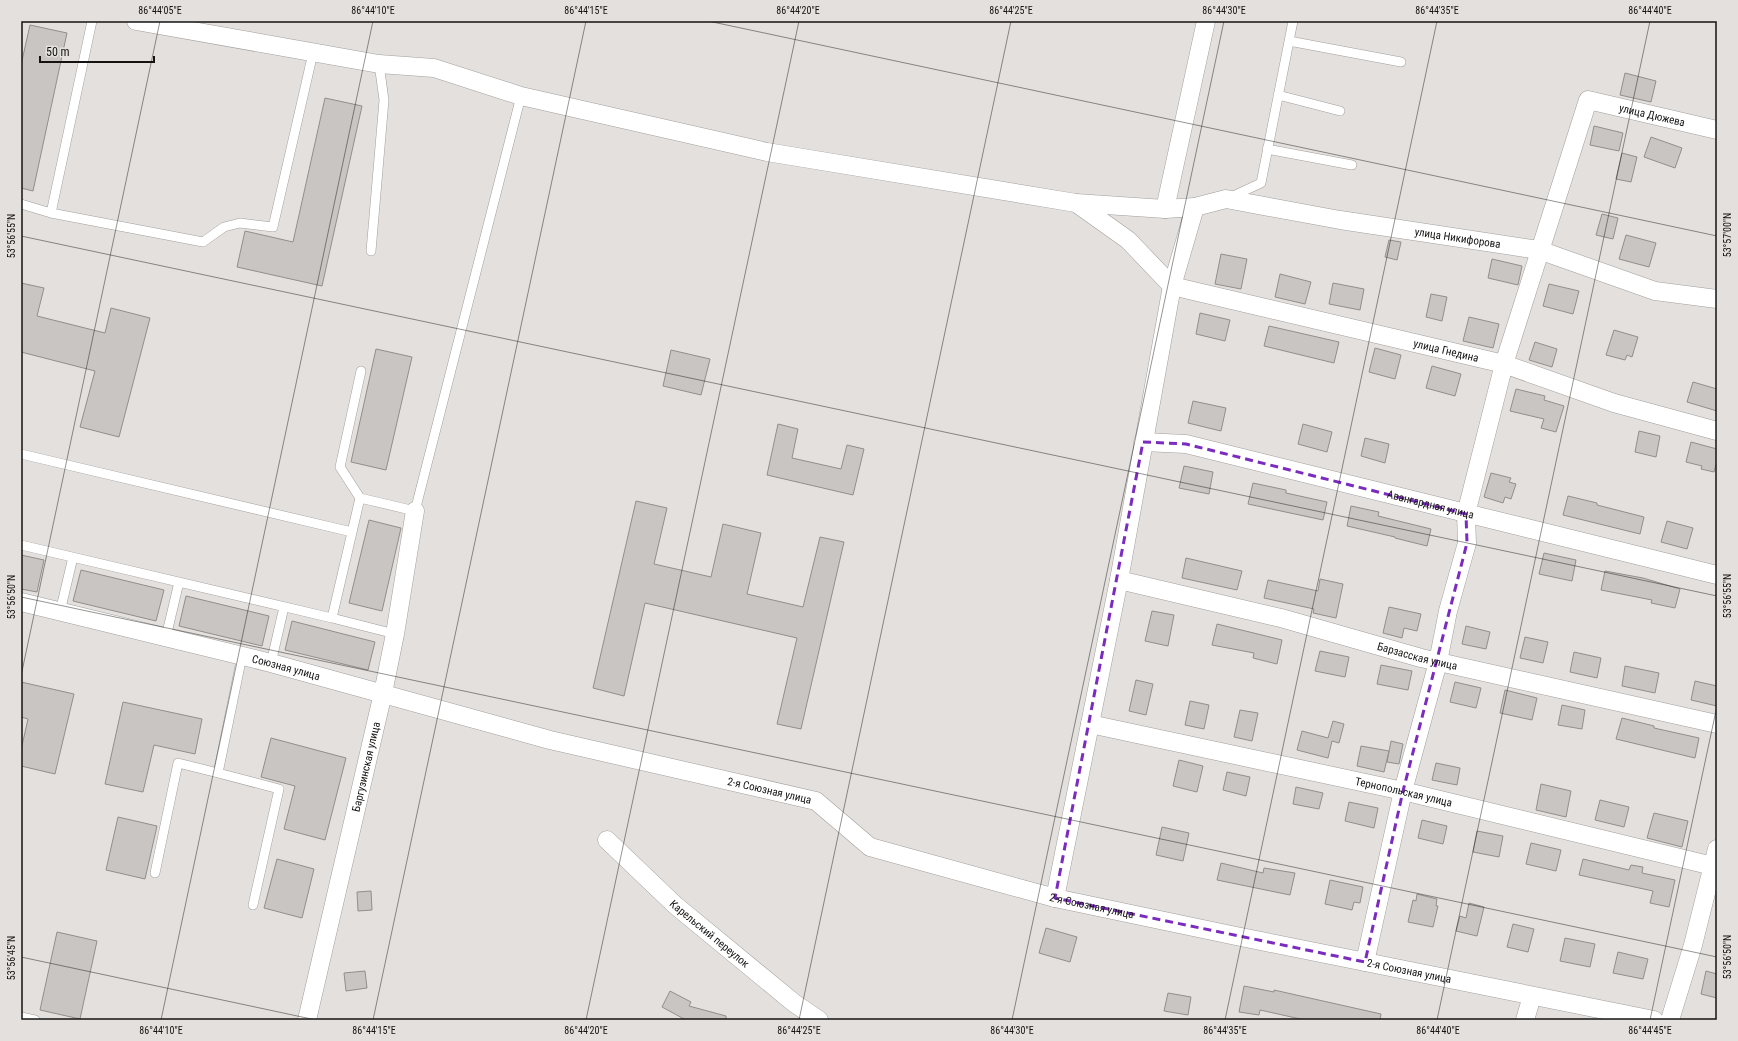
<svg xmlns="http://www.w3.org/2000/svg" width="1738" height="1041" font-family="'Roboto Condensed',sans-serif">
<rect width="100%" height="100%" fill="#e3e0dd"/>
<path fill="#c8c5c2" stroke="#918e8c" d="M 30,25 L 67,33 L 33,191 L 21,188 L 21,65 Z
M 1625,73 L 1656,81 L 1651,102 L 1620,95 Z
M 325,98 L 362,106 L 322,286 L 237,267 L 245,231 L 293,242 Z
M 1594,126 L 1623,133 L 1619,151 L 1590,145 Z
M 1651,137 L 1682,148 L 1675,168 L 1644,157 Z
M 1622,153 L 1637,157 L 1631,182 L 1616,179 Z
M 1602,214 L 1618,218 L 1613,239 L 1596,235 Z
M 1626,235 L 1656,243 L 1649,267 L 1619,259 Z
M 1389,240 L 1401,242 L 1397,260 L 1385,257 Z
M 1221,254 L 1247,259 L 1241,289 L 1215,284 Z
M 1492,259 L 1522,266 L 1518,285 L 1488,278 Z
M 1280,274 L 1311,282 L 1305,304 L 1275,297 Z
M 21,283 L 44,288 L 37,316 L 105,333 L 111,308 L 150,318 L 119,437 L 80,427 L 95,371 L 21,352 Z
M 1333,283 L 1364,289 L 1360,310 L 1329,304 Z
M 1549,284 L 1579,291 L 1573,314 L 1543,306 Z
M 1431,294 L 1447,297 L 1442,321 L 1426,317 Z
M 1200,313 L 1230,320 L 1225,341 L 1196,334 Z
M 1469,317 L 1499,324 L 1493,348 L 1463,341 Z
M 1269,326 L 1339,342 L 1334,363 L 1264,346 Z
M 1614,330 L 1638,337 L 1632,357 L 1627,355 L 1625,360 L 1606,355 Z
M 1535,342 L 1557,349 L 1552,367 L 1529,360 Z
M 1375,348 L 1401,355 L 1395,379 L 1369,372 Z
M 376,349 L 412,357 L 386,470 L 351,462 Z
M 671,350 L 710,359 L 701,395 L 663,386 Z
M 1432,366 L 1461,374 L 1455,396 L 1426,388 Z
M 1693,382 L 1717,389 L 1717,411 L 1687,402 Z
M 1516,389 L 1545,396 L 1544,400 L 1564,406 L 1556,432 L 1541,428 L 1544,419 L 1510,411 Z
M 1193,401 L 1226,408 L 1221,431 L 1188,423 Z
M 778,424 L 798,429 L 792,458 L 841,469 L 847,445 L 864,449 L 853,495 L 767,475 Z
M 1303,424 L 1332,432 L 1327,452 L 1298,444 Z
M 1639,431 L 1660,436 L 1656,457 L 1635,452 Z
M 1365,438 L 1389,444 L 1385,463 L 1361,456 Z
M 1691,442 L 1717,449 L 1717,460 L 1714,472 L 1701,469 L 1702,466 L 1686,462 Z
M 1184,466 L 1213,472 L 1209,494 L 1179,488 Z
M 1491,473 L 1511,478 L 1509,482 L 1516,484 L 1511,499 L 1505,497 L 1503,503 L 1484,497 Z
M 1253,483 L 1286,490 L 1286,493 L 1327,502 L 1323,520 L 1248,504 Z
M 1568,496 L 1597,503 L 1597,505 L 1644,517 L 1640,534 L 1563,515 Z
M 636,501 L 667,508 L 654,564 L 711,577 L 723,524 L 761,533 L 747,594 L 803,607 L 820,537 L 844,542 L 801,729 L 777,724 L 797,638 L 645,603 L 624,696 L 593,688 Z
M 1351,506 L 1379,512 L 1378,516 L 1431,529 L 1427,546 L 1395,538 L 1395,537 L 1347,526 Z
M 369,520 L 401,528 L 382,611 L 349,603 Z
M 1667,521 L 1693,528 L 1687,549 L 1661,542 Z
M 1544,553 L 1576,560 L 1572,581 L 1539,574 Z
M 21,555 L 44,560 L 37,592 L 21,589 Z
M 1186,558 L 1242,571 L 1237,590 L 1182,578 Z
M 81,570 L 164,590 L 156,621 L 73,601 Z
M 1605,571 L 1643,578 L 1680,589 L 1675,608 L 1651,603 L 1652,600 L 1601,590 Z
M 1320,579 L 1343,584 L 1336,618 L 1313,613 L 1314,609 L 1264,598 L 1268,580 L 1318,591 Z
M 186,596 L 269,616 L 262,646 L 179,626 Z
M 1389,607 L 1421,614 L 1417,631 L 1404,628 L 1402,638 L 1383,633 Z
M 1152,611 L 1174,615 L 1168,646 L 1145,641 Z
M 292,621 L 375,642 L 368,670 L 285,650 Z
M 1217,624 L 1282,640 L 1277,664 L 1253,658 L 1254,653 L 1212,645 Z
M 1466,626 L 1490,632 L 1486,649 L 1462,644 Z
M 1525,637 L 1548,642 L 1543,663 L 1520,658 Z
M 1320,651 L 1349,657 L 1345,677 L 1315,671 Z
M 1574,652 L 1601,658 L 1597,678 L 1570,672 Z
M 1381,665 L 1412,671 L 1408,690 L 1377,684 Z
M 1625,666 L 1659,673 L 1655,693 L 1622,686 Z
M 1136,680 L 1153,684 L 1146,715 L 1129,711 Z
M 1695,681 L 1717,686 L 1717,706 L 1691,700 Z
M 21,682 L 74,694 L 55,774 L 21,766 L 21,750 L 28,719 L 21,717 Z
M 1455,682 L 1481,688 L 1476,708 L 1450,702 Z
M 1505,690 L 1537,698 L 1532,720 L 1500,713 Z
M 1190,701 L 1209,705 L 1204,729 L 1185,725 Z
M 123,702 L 202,719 L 195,754 L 154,745 L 143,792 L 105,784 Z
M 1562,705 L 1585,710 L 1582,729 L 1558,725 Z
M 1240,710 L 1258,713 L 1252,741 L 1234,737 Z
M 1622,718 L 1654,726 L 1654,728 L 1699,738 L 1695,758 L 1616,739 Z
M 1333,721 L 1344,724 L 1339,743 L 1332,741 L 1328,758 L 1297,750 L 1302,731 L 1328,738 Z
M 271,738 L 346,758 L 325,840 L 284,829 L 295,786 L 261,777 Z
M 1391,741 L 1403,744 L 1399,764 L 1387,762 Z
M 1361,746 L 1389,751 L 1384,772 L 1357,766 Z
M 1179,760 L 1203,766 L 1197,792 L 1173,786 Z
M 1436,763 L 1460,768 L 1457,785 L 1432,780 Z
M 1227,772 L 1250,777 L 1246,796 L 1223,790 Z
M 1541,784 L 1571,791 L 1566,817 L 1536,810 Z
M 1296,787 L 1323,793 L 1319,809 L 1293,804 Z
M 1600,800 L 1629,807 L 1624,827 L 1595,820 Z
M 1349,802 L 1378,808 L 1374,828 L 1345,821 Z
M 1654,813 L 1688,821 L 1682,847 L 1647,838 Z
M 118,817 L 157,826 L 145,879 L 106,870 Z
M 1422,820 L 1447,826 L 1443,844 L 1418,838 Z
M 1162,827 L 1189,833 L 1183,861 L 1156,855 Z
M 1477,831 L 1503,836 L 1499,857 L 1473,852 Z
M 1531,843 L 1561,850 L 1556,871 L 1526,864 Z
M 277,859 L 314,869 L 302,918 L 264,908 Z
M 1583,859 L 1629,870 L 1631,865 L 1643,867 L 1642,873 L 1675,880 L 1669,907 L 1650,903 L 1653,891 L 1579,875 Z
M 1221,863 L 1263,873 L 1264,868 L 1295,873 L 1290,895 L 1217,880 Z
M 1330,880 L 1363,887 L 1360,903 L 1354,902 L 1352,910 L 1325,904 Z
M 371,891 L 372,910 L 358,911 L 357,892 Z
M 1417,894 L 1437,899 L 1436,906 L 1438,906 L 1433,927 L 1408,922 L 1413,900 L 1416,901 Z
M 1469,903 L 1484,907 L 1477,936 L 1456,931 L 1460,916 L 1466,918 Z
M 1513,924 L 1534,929 L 1528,952 L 1507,947 Z
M 1046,928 L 1077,937 L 1070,962 L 1039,953 Z
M 57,932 L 97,941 L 80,1019 L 40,1010 Z
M 1565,938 L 1595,944 L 1590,967 L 1560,961 Z
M 1618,952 L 1648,959 L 1643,979 L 1613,973 Z
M 365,971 L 367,988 L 346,991 L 344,973 Z
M 1706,971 L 1717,974 L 1717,998 L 1701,994 Z
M 1244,986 L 1274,992 L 1274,990 L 1381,1014 L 1380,1020 L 1305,1020 L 1260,1010 L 1259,1015 L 1239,1012 Z
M 670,991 L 691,1002 L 689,1006 L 726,1016 L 726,1020 L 686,1020 L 662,1007 Z
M 1168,993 L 1191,997 L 1188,1015 L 1164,1011 Z"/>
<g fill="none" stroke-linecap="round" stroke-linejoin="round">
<defs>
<path id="service" d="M 1289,41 L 1401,62
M 1278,95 L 1340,111
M 1267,149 L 1352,165
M 1231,197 L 1261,183 L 1293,21
M 21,204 L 51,213 L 92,21
M 51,213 L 203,242 L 224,227 L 240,223 L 273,227 L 313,53
M 371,251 L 384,100 L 379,64
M 361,371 L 340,467 L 360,498 L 415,511 L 521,96
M 21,454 L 352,532
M 21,545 L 332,618 L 360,498
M 60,612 L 73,557
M 332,618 L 395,634
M 166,637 L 179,582
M 242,656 L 218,773 L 279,789 L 253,905
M 271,663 L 284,607
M 155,873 L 178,763 L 218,773
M 21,1017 L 35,1020"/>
<g id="minor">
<path id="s1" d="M 136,21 L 379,64 L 434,68 L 521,96 L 767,152 L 1076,203 L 1165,209 L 1195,207 L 1226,199 L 1340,220 L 1539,250 L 1655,291 L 1717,299"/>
<path id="s2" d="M 1076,203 L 1128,240 L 1172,286 L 1504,364 L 1614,403 L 1717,431"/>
<path d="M 1165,209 L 1206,21"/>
<path id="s3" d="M 1143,442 L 1186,444 L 1717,575"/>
<path id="s4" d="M 1119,580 L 1281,618 L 1421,658 L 1717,724"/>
<path id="s5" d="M 21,602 L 271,663 L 550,740 L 816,801 L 870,847 L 1055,898 L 1236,936 L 1654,1020"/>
<path id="s6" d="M 1090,724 L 1403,791 L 1717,867"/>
<path id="s7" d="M 607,840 L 675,905 L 794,1003 L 819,1020"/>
<path d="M 1055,898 L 1119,580 L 1172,286 L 1195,207"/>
<path id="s8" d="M 1365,962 L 1403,791 L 1438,662 L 1448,611 L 1467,543 L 1466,514 L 1504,364 L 1588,100 L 1717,130"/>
<path id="s9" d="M 307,1020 L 383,693 L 395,634 L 415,511"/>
<path d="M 1525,1020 L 1532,996"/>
<path d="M 1670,1020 L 1693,945 L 1717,849"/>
</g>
</defs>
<use href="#service" stroke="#a29f9d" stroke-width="10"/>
<use href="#minor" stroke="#a29f9d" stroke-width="19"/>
<use href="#service" stroke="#fff" stroke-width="9"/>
<use href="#minor" stroke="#fff" stroke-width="18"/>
</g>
<path fill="none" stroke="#7b2cbf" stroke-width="3" stroke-dasharray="8 5" stroke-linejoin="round" d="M 1143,442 L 1186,444 L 1466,514 L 1467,543 L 1403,791 L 1365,962 L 1055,898 Z"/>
<path fill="none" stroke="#141312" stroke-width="1" stroke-opacity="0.45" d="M 708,21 L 1717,236M 21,236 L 1717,596M 21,597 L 1717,957M 21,676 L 160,21M 21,957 L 316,1020M 161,1020 L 373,21M 373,1020 L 586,21M 586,1020 L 799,21M 799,1020 L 1011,21M 1012,1020 L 1224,21M 1225,1020 L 1437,21M 1437,1020 L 1650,21M 1650,1020 L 1717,706"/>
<g text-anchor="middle" stroke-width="3" stroke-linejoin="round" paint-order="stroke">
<g font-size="11" fill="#141312" stroke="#e3e0dd">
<text dy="4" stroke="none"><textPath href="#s8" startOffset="958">улица Дюжева</textPath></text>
<text dy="4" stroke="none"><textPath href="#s1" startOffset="1345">улица Никифорова</textPath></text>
<text dy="4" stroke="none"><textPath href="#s2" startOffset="409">улица Гнедина</textPath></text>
<text dy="4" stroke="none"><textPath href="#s3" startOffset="295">Авангардная улица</textPath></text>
<text dy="4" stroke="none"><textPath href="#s4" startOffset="308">Барзасская улица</textPath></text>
<text dy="4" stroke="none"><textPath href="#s5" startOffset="273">Союзная улица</textPath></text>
<text dy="4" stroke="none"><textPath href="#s9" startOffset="260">Баргузинская улица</textPath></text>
<text dy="4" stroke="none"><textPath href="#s5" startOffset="772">2-я Союзная улица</textPath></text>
<text dy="4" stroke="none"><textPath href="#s6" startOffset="321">Тернопольская улица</textPath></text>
<text dy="4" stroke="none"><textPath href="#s5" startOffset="1120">2-я Союзная улица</textPath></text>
<text dy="4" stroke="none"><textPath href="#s7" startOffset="139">Карельский переулок</textPath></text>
<text dy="4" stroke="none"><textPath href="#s5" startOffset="1444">2-я Союзная улица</textPath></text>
</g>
</g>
<rect width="1738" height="1041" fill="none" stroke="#e3e0dd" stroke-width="44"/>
<path d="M40 56v6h114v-6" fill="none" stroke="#141312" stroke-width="2"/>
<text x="46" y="56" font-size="12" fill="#141312" stroke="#e3e0dd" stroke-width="3" paint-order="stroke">50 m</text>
<rect x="22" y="22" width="1694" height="997" fill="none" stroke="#141312" stroke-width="1.5"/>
<g font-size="10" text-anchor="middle" fill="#141312">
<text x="160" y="14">86°44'05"E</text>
<text x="373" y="14">86°44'10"E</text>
<text x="586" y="14">86°44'15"E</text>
<text x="798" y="14">86°44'20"E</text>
<text x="1011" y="14">86°44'25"E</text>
<text x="1224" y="14">86°44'30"E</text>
<text x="1437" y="14">86°44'35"E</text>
<text x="1650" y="14">86°44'40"E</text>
<text transform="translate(1727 235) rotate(-90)" y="4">53°57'00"N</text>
<text transform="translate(11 236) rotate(-90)" y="4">53°56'55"N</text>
<text transform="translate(1727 596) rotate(-90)" y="4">53°56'55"N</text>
<text transform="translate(11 597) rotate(-90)" y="4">53°56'50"N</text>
<text transform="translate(1727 957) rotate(-90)" y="4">53°56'50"N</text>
<text transform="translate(11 958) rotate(-90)" y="4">53°56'45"N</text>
<text x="161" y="1034">86°44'10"E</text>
<text x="374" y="1034">86°44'15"E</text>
<text x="586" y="1034">86°44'20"E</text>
<text x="799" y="1034">86°44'25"E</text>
<text x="1012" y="1034">86°44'30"E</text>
<text x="1225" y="1034">86°44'35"E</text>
<text x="1438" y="1034">86°44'40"E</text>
<text x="1650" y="1034">86°44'45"E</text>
</g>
</svg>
